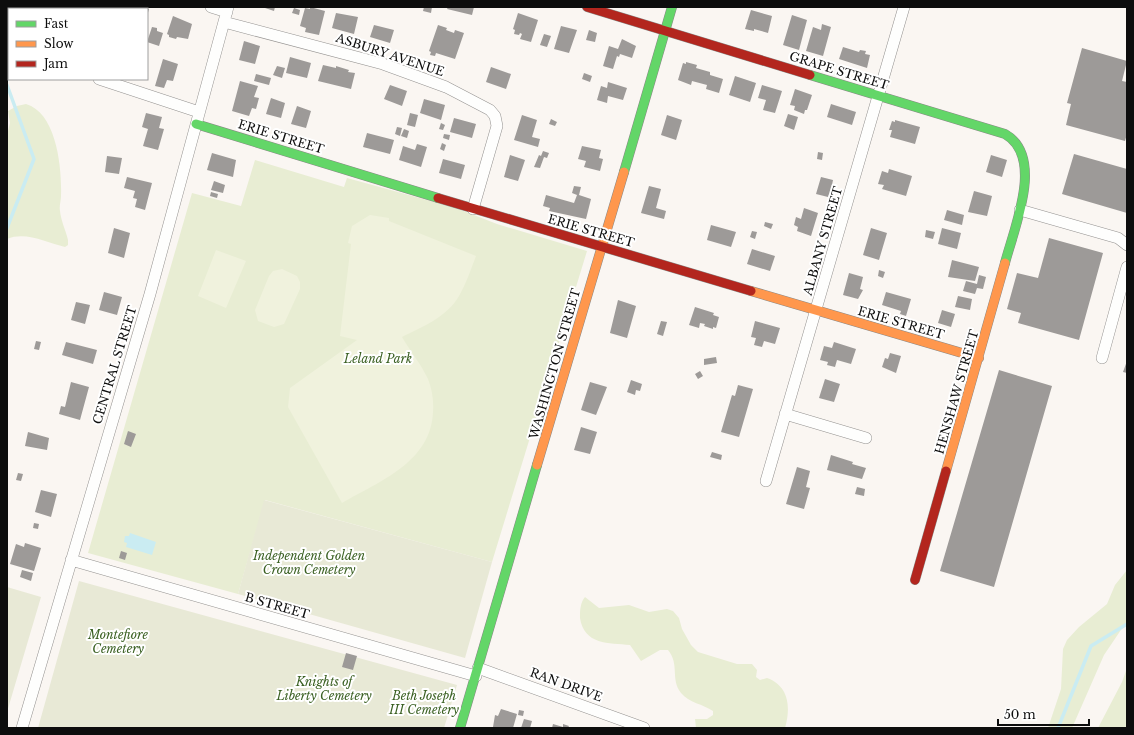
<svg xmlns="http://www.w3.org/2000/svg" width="1134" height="735" font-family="'Libre Baskerville',serif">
<rect width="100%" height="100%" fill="#faf6f2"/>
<path fill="#e8edd3" d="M 7,7 L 45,7 L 44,9 L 9,9 L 8,53 L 7,52 Z
M 26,104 C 57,113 62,169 61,196 C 61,201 59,206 60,211 C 61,221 66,231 68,240 L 68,245 L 65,247 C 47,243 26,231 7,239 L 7,135 L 10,123 L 8,111 L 17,106 Z
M 255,160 L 344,187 L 347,178 L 456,208 L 497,224 L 587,251 L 492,562 L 265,500 L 238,594 L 88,553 L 192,193 L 241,206 Z
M 1127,570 L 1127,621 L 1104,655 L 1072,728 L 1048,728 L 1061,689 L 1063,649 L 1067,640 L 1079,627 L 1107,604 L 1115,585 Z
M 585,597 L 599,608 L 629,605 L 649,612 L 667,609 L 673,611 L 679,618 L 682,629 L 691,645 L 698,652 L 737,664 L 752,664 L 757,670 L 756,677 L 760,680 L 767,678 C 789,686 791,707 785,728 L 696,728 L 695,719 L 707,719 L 713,715 L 713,711 C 703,704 689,703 681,693 C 670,679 680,665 668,650 L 660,650 L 641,661 L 630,645 C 609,643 584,645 580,618 C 580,611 580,603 585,597 Z
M 1127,668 L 1127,728 L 1098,728 L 1122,682 Z"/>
<path fill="#e8e9d6" d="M 264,500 L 492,562 L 465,658 L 238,594 Z
M 79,581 L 457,685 L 444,728 L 38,728 Z
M 7,587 L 41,597 L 7,712 Z"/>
<path fill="#f0f2dd" d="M 370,215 L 389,218 L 389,221 L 476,256 C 471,269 466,284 459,296 C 447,317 422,327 402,337 C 410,351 421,364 428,379 C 432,389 434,401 433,412 C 431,462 380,481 342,503 L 288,407 L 290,388 L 357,340 L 340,336 L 351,244 L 348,243 L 352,226 Z
M 216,250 L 246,261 L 226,308 L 198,296 Z
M 282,269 L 297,276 L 300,282 L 300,289 L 284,324 L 274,327 L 258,321 L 255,310 L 269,276 L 273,271 Z"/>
<path fill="#caecf2" d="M 130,533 L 156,542 L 152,555 L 126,547 L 127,543 L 124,542 L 125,536 L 129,536 Z"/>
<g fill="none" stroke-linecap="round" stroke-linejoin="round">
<path stroke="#caecf2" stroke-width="3.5" d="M 24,9 L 25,7
M 7,80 L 9,72
M 7,85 L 34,159 L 7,228
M 1058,728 L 1091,646 L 1127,624"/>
</g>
<path fill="#9d9a98" d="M 121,7 L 144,7 L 149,9 L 147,16 L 147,9 L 120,9 Z
M 262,7 L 275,7 L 274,11 Z
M 310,7 L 325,11 L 319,35 L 305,32 L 306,28 L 300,26 L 305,8 L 310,9 Z
M 424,7 L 432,7 L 431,13 L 423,11 Z
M 448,7 L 474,7 L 472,15 L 447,9 Z
M 294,8 L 300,10 L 299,15 L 292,13 Z
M 751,10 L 772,16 L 768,33 L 754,29 L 754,31 L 745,29 Z
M 336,13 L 358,17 L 354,34 L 332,28 Z
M 518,13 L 538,20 L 531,42 L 520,39 L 522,34 L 520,33 L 519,35 L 514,34 L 515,30 L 513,29 Z
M 792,15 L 807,20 L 799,50 L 783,45 Z
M 173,16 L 192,24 L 188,39 L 177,37 L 176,39 L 169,37 L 169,35 L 167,34 Z
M 822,24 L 831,27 L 823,56 L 806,51 L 813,27 L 821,30 Z
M 374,25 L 394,30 L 390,43 L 370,37 Z
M 438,25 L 447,28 L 446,30 L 454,33 L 455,30 L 464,33 L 455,59 L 436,53 L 435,56 L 430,55 L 431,52 L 429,51 Z
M 561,26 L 577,30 L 569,53 L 554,49 Z
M 152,27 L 157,28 L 157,31 L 163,33 L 159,46 L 147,42 Z
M 589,30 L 597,33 L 595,42 L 586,40 Z
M 544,34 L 551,36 L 547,47 L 540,45 Z
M 622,39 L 636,46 L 632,58 L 620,54 L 619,57 L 617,56 L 613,69 L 603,66 L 609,46 L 618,49 Z
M 244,41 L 260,46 L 255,64 L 239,60 Z
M 843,47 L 859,52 L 860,50 L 866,51 L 865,54 L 870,55 L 867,68 L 839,59 Z
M 1082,48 L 1127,61 L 1122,81 L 1127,82 L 1127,134 L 1125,141 L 1066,125 L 1071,104 L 1067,103 Z
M 290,57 L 311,63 L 307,78 L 286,73 Z
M 163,59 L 178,64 L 173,81 L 167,80 L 164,88 L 155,86 Z
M 686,62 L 697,65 L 696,68 L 710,72 L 710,75 L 723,79 L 719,93 L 706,89 L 707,85 L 692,81 L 691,85 L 678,80 L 683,63 L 686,64 Z
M 323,65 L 336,68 L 336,66 L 349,70 L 348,72 L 355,73 L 351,89 L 318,81 Z
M 277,66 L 285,68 L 282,78 L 273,75 Z
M 491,67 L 511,74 L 506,89 L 486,82 Z
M 584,73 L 592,76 L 590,82 L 582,79 Z
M 256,74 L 271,78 L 269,85 L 254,81 Z
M 735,76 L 756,83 L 750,102 L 729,95 Z
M 240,81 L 258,86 L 254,97 L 259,98 L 256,109 L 252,108 L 249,116 L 232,111 Z
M 608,82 L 627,88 L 623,100 L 608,96 L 607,103 L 597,100 L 601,86 L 607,88 Z
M 390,85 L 407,91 L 402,106 L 384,99 Z
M 762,85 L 782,91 L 775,113 L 763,110 L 766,100 L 758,98 Z
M 795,89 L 812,95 L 807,110 L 805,110 L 804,114 L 794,110 L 795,106 L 790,105 Z
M 271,98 L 285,103 L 281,118 L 266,114 Z
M 424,99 L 445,105 L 441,120 L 420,113 Z
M 831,104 L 856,112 L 852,125 L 827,117 Z
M 297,106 L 311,111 L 306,128 L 291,124 Z
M 146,113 L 162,117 L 159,128 L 164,129 L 158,150 L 143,146 L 148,129 L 142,127 Z
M 410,113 L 418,115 L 415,127 L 407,125 Z
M 788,114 L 798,117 L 794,130 L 784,126 Z
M 522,115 L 537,120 L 532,137 L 540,139 L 538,147 L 514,140 Z
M 667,115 L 682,120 L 676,140 L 661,135 Z
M 454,118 L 476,124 L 472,138 L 450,132 Z
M 551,119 L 557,122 L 555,126 L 549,124 Z
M 895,120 L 920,127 L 915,144 L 890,137 L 892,130 L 889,130 L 892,121 L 895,122 Z
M 441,123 L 445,125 L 443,130 L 439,129 Z
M 397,127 L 402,128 L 400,136 L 395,134 Z
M 404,129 L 409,131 L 407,138 L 401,136 Z
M 367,133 L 394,140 L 390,154 L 363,147 Z
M 444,134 L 450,135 L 449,140 L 443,138 Z
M 442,143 L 446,145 L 444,151 L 440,149 Z
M 417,144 L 427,147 L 421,167 L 399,160 L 403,146 L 415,150 Z
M 582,146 L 601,150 L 599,158 L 603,159 L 600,171 L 584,167 L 586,161 L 578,159 Z
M 543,151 L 549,153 L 547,158 L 544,157 L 540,168 L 534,167 L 539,155 L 541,156 Z
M 818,152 L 823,153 L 822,160 L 817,159 Z
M 212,153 L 236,160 L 233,177 L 207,170 Z
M 1074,154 L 1127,169 L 1127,213 L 1062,194 Z
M 510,155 L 525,160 L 518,181 L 504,177 Z
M 991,155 L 1007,160 L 1002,177 L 986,172 Z
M 107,156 L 122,158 L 119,174 L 105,172 Z
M 443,159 L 465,165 L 461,179 L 439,173 Z
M 889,169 L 912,176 L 906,196 L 882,189 L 884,185 L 878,184 L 882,171 L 888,173 Z
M 127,177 L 152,183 L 145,210 L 135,207 L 137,199 L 133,198 L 135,191 L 124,188 Z
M 821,177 L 833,180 L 832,185 L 834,185 L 834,188 L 832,198 L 816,194 Z
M 214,181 L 225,185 L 223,193 L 211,190 Z
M 574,186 L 581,187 L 579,195 L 591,199 L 586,219 L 549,211 L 550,208 L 543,206 L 546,195 L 574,203 L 577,195 L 572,193 Z
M 649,186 L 661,189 L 656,208 L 666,211 L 664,219 L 641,213 Z
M 974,191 L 992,196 L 987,216 L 968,212 Z
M 211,192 L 218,194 L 217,198 L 210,196 Z
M 804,208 L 818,213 L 811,236 L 797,231 L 798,227 L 794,225 L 796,217 L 801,219 Z
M 947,210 L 964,215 L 962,225 L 944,220 Z
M 765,222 L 773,224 L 771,229 L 764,226 Z
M 711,225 L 736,232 L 731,247 L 707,240 Z
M 114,228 L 130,233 L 124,258 L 108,253 Z
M 871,228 L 887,233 L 879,260 L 863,255 Z
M 942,228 L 961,233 L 957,249 L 938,244 Z
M 926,230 L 935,232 L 933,239 L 925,237 Z
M 752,231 L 757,232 L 755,239 L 750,237 Z
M 1049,238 L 1103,253 L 1079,340 L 1018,323 L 1021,313 L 1007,309 L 1017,273 L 1038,278 Z
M 752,249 L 775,256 L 770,271 L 747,264 Z
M 952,260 L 979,267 L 975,281 L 948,277 Z
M 879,270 L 885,272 L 883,278 L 878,276 Z
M 849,273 L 863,277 L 860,289 L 863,290 L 858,299 L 843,295 Z
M 979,275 L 986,277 L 983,289 L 977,288 L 975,294 L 963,291 L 966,281 L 977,284 Z
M 104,292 L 122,297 L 117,315 L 99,310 Z
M 886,292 L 911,299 L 906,316 L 900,314 L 901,311 L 882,305 Z
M 958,296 L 972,299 L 970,310 L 955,307 Z
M 618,300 L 636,306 L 627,338 L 610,333 Z
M 76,302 L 90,305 L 85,324 L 71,320 Z
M 695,307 L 714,313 L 713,315 L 719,317 L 716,328 L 713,327 L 713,329 L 704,326 L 705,324 L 700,323 L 699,328 L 689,325 Z
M 942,310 L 955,314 L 951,327 L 938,323 Z
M 661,321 L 667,322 L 663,336 L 657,334 Z
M 755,321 L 780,328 L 775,344 L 764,341 L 762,347 L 754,345 L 756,338 L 751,337 Z
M 36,341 L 41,342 L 39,350 L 34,349 Z
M 66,342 L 97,350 L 93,364 L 62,355 Z
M 834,342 L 856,349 L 851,364 L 837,360 L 835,367 L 827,365 L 828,362 L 820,360 L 824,346 L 832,348 Z
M 890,353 L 901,356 L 896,373 L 882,367 L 885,358 L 888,359 Z
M 716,357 L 717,363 L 704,365 L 704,359 Z
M 1127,361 L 1127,373 L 1123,372 Z
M 999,370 L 1052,386 L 994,587 L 940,571 Z
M 700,371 L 703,376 L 698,379 L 695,374 Z
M 825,379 L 840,384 L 834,402 L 819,398 Z
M 631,380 L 642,384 L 640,391 L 636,390 L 635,395 L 627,392 Z
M 71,382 L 89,387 L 80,420 L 59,414 L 61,406 L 65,407 Z
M 590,382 L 607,387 L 596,415 L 581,410 Z
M 738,385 L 753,389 L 739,437 L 721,432 L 732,395 L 735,396 Z
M 581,427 L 597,432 L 590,454 L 574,450 Z
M 128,431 L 136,434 L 131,447 L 124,444 Z
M 28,432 L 49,438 L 47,450 L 25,446 Z
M 712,452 L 722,455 L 721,460 L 710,457 Z
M 831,455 L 853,462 L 852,464 L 866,468 L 862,479 L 827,470 Z
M 797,467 L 810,471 L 806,487 L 810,488 L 804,509 L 786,504 Z
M 18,473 L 23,474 L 21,481 L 16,480 Z
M 857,487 L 865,489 L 864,496 L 855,494 Z
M 41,490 L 57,494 L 51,517 L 35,512 Z
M 34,523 L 39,524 L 38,529 L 33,528 Z
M 25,543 L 41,548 L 34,571 L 10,564 L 16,544 L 24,547 Z
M 121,551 L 127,553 L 125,560 L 119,558 Z
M 22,570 L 33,573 L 31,581 L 20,577 Z
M 346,653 L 357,656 L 353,670 L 342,667 Z
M 501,709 L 517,714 L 513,728 L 493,727 L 495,715 L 498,716 Z
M 519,710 L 524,711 L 523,716 L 518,715 Z
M 524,719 L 532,721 L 530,728 L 521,728 Z
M 553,724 L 563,727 L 563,724 L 569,726 L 568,728 L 552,728 Z"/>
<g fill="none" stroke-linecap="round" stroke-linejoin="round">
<defs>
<path id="street" d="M 211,7 L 227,12
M 224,22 L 383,64 L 446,87 L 490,110 L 495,116 L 497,126 L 473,209
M 99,79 L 199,112
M 1020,210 L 1118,238 L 1127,245
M 1102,358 L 1127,267
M 785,414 L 866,438
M 766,481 L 904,7
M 71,560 L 476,676
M 478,668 L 644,728
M 22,728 L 150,294 L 228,7"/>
<path id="fast" d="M 810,75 L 1005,134 C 1045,157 1014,228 1005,263
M 196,124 L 438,198
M 624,172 L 672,7
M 460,728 L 537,465"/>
<path id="slow" d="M 751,291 L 979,358
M 537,465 L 624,172
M 946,471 L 1005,263"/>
<path id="jam" d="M 587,7 L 810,75
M 438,198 L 751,291
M 915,580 L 946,471"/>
</defs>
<use href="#street" stroke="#949290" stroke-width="12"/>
<use href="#fast" stroke="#8a8987" stroke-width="10"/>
<use href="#slow" stroke="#8a8987" stroke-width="10"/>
<use href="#jam" stroke="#8a8987" stroke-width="10"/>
<use href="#street" stroke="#fefefd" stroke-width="11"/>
<use href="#fast" stroke="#63d668" stroke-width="9"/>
<use href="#slow" stroke="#ff974d" stroke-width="9"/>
<use href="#jam" stroke="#b3261e" stroke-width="9"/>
</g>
<g text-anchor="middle" stroke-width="4" stroke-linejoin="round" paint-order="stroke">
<g font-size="12" fill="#0d0d0d" stroke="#fff">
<text transform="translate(390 55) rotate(18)" y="4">ASBURY AVENUE</text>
<text transform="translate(839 71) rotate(17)" y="4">GRAPE STREET</text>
<text transform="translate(281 137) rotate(17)" y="4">ERIE STREET</text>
<text transform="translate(591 231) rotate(16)" y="4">ERIE STREET</text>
<text transform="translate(823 241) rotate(-74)" y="4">ALBANY STREET</text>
<text transform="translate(901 323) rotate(16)" y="4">ERIE STREET</text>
<text transform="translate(555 364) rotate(-74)" y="4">WASHINGTON STREET</text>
<text transform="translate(115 365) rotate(-73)" y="4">CENTRAL STREET</text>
<text transform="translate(957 392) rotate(-74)" y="4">HENSHAW STREET</text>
<text transform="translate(277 606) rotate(16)" y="4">B STREET</text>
<text transform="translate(566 685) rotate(20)" y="4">RAN DRIVE</text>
</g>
<g font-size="12" font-style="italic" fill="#3a6022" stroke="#fff">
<text x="378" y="363">Leland Park</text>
<text x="309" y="560">Independent Golden<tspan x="309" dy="14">Crown Cemetery</tspan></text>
<text x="118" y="639">Montefiore<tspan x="118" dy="14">Cemetery</tspan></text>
<text x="324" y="686">Knights of<tspan x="324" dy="14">Liberty Cemetery</tspan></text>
<text x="424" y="700">Beth Joseph<tspan x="424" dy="14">III Cemetery</tspan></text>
</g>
</g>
<rect width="1134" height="735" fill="none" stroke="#0d0d0d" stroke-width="16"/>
<rect x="8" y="8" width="140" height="72" fill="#ffffff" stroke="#9e9e9e"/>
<rect x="16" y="21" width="20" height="6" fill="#63d668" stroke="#9e9e9e"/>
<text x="44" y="28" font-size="12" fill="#0d0d0d">Fast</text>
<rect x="16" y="41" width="20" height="6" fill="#ff974d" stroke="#9e9e9e"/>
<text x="44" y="48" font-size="12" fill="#0d0d0d">Slow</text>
<rect x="16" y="61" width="20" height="6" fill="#b3261e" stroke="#9e9e9e"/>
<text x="44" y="68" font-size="12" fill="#0d0d0d">Jam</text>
<path d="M998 719v6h91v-6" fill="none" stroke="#0d0d0d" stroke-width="2"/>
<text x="1004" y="719" font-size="12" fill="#0d0d0d" stroke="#ffffff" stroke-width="3" paint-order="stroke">50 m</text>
</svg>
